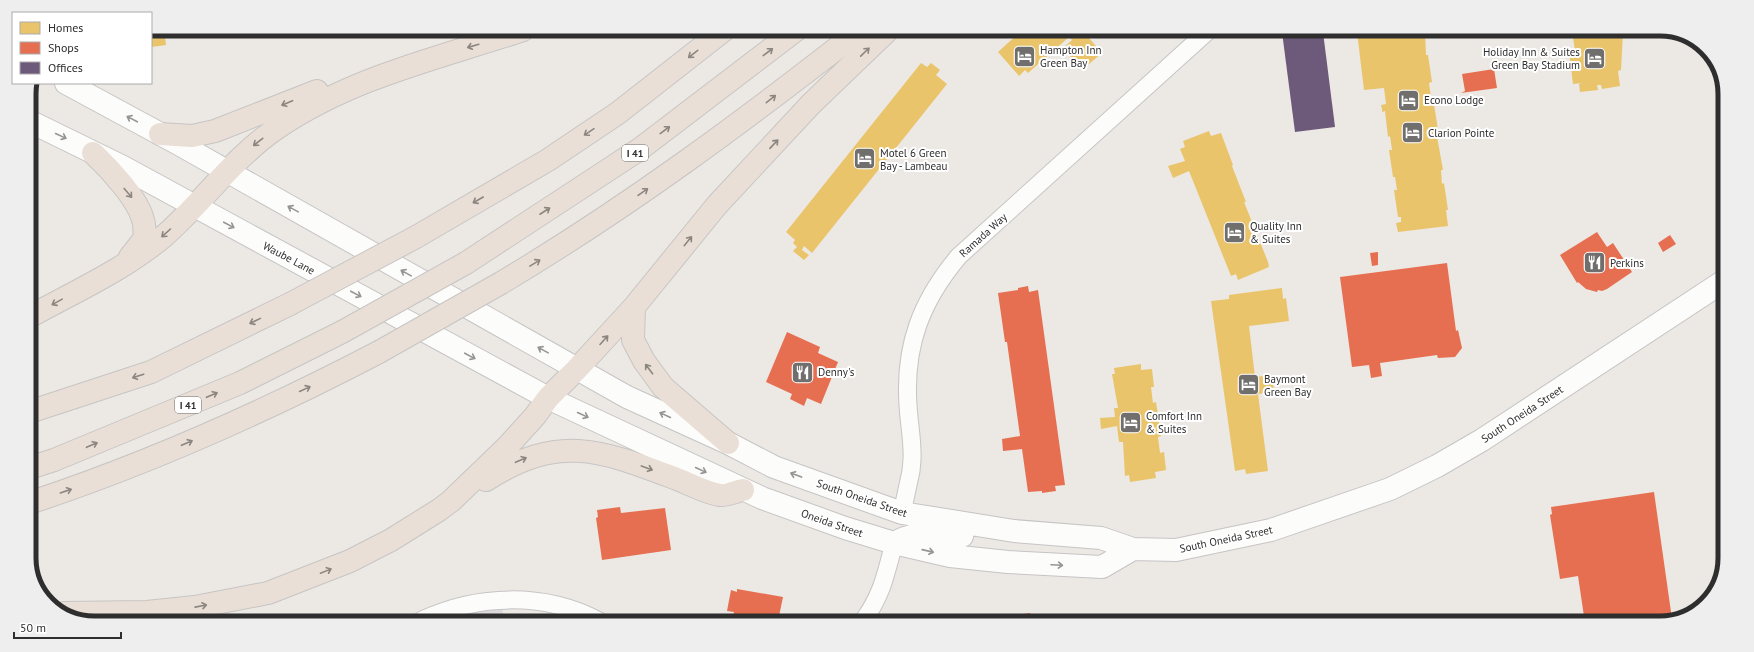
<svg xmlns="http://www.w3.org/2000/svg" width="1754" height="652" font-family="'PT Sans',sans-serif">
<rect width="100%" height="100%" fill="#ece8e4"/>
<path fill="#dcd9db" d="M 501,600 L 504,621 L 422,620 Z"/>
<path fill="#e9c46a" d="M 151,29 L 164,29 L 166,45 L 151,47 Z
M 1021,31 L 1076,31 L 1079,35 L 1083,31 L 1102,53 L 1082,70 L 1063,48 L 1072,40 L 1069,37 L 1028,73 L 1025,70 L 1019,76 L 998,52 Z
M 1357,32 L 1425,32 L 1426,55 L 1428,55 L 1432,82 L 1429,83 L 1432,104 L 1434,104 L 1438,130 L 1436,131 L 1443,170 L 1441,170 L 1442,184 L 1444,183 L 1448,210 L 1446,210 L 1448,226 L 1398,232 L 1396,223 L 1401,222 L 1401,217 L 1398,217 L 1394,190 L 1397,190 L 1395,177 L 1393,177 L 1389,150 L 1392,150 L 1390,136 L 1388,137 L 1385,111 L 1382,112 L 1382,109 L 1381,105 L 1386,104 L 1384,88 L 1364,90 Z
M 1572,32 L 1623,32 L 1621,70 L 1618,71 L 1620,86 L 1602,89 L 1601,85 L 1597,85 L 1598,90 L 1580,92 L 1579,84 L 1582,83 L 1573,84 L 1569,51 L 1575,50 Z
M 921,63 L 927,67 L 931,63 L 940,70 L 936,75 L 947,84 L 812,253 L 804,246 L 802,250 L 809,255 L 804,260 L 793,251 L 797,247 L 793,243 L 795,240 L 786,232 Z
M 1209,131 L 1211,136 L 1221,133 L 1233,165 L 1232,166 L 1246,202 L 1244,202 L 1268,262 L 1269,267 L 1238,280 L 1236,274 L 1231,276 L 1189,171 L 1173,178 L 1168,166 L 1185,161 L 1180,149 L 1185,147 L 1183,141 Z
M 1282,288 L 1283,299 L 1286,298 L 1289,321 L 1249,326 L 1255,377 L 1272,375 L 1274,392 L 1258,394 L 1268,471 L 1246,474 L 1245,469 L 1235,471 L 1211,301 L 1229,299 L 1229,295 Z
M 1141,364 L 1141,370 L 1152,369 L 1154,387 L 1151,387 L 1153,403 L 1156,402 L 1161,436 L 1158,437 L 1160,453 L 1164,452 L 1166,470 L 1155,472 L 1156,478 L 1130,482 L 1129,475 L 1125,476 L 1123,442 L 1119,442 L 1117,426 L 1101,429 L 1100,418 L 1115,417 L 1114,408 L 1118,408 L 1112,374 L 1115,374 L 1114,368 Z"/>
<path fill="#e76f51" d="M 1494,69 L 1497,88 L 1461,93 L 1465,91 L 1462,74 Z
M 1597,232 L 1607,247 L 1613,243 L 1632,272 L 1607,289 L 1602,291 L 1598,290 L 1597,292 L 1586,289 L 1578,282 L 1577,283 L 1560,255 Z
M 1670,235 L 1676,244 L 1663,252 L 1658,243 Z
M 1378,252 L 1378,265 L 1372,266 L 1370,253 Z
M 1447,263 L 1456,331 L 1458,330 L 1462,348 L 1455,357 L 1438,358 L 1437,355 L 1380,363 L 1382,376 L 1371,378 L 1369,365 L 1352,367 L 1340,277 Z
M 1028,286 L 1029,292 L 1038,290 L 1065,485 L 1055,486 L 1056,491 L 1042,493 L 1042,491 L 1028,492 L 1022,449 L 1003,451 L 1002,439 L 1020,436 L 1007,342 L 1005,342 L 998,293 L 1018,290 L 1018,288 Z
M 787,332 L 820,347 L 818,353 L 838,362 L 821,404 L 807,398 L 804,406 L 790,399 L 792,394 L 766,382 Z
M 1654,492 L 1672,619 L 1660,623 L 1585,623 L 1578,576 L 1560,579 L 1550,515 L 1552,514 L 1551,507 Z
M 620,507 L 621,513 L 665,508 L 671,550 L 602,560 L 596,518 L 598,517 L 597,510 Z
M 737,589 L 783,597 L 778,621 L 732,621 L 734,612 L 727,611 L 731,590 L 737,592 Z
M 1030,613 L 1032,622 L 988,622 L 1017,617 L 1017,615 Z
M 1430,617 L 1431,623 L 1400,622 Z"/>
<path fill="#6d597a" d="M 1282,32 L 1323,32 L 1335,127 L 1295,132 Z"/>
<g fill="none" stroke-linecap="round" stroke-linejoin="round">
<defs>
<path id="street" d="M 902,513 L 911,471 L 912,460 C 913,442 909,424 908,405 C 904,346 921,301 959,256 L 1208,31
M 422,620 C 478,594 544,592 599,621
M 863,621 C 882,595 886,574 894,543"/>
<path id="secondary" d="M 66,83 L 177,143 L 627,397 L 728,443 L 774,467 L 902,513 L 1014,531 L 1101,538 L 1133,549 L 1176,550 L 1271,530 L 1390,489 L 1437,466 L 1482,440 L 1724,281
M 29,121 L 123,167 L 548,398 L 762,498 L 845,528 L 894,543 L 950,556 L 1008,562 L 1102,567 L 1133,549
M 896,542 C 916,531 940,532 962,536"/>
<path id="highway" d="M 160,134 L 192,136 L 215,131 L 317,91
M 93,153 C 109,168 138,199 143,220 C 145,225 144,232 145,238 L 130,257
M 416,237 L 548,160 L 618,113 L 724,30
M 466,263 L 640,149 L 796,30
M 501,283 C 627,208 744,121 859,31
M 634,307 L 633,340 L 644,361 L 663,387 L 728,443
M 29,317 C 74,292 124,270 164,236 C 203,202 234,157 277,128 C 352,77 439,58 523,30
M 29,412 L 151,372 L 290,304
M 29,468 L 54,460 L 240,383 L 342,332
M 486,480 C 560,433 600,450 677,479 C 690,484 706,493 720,495 C 726,496 737,491 743,490
M 29,503 C 150,463 266,411 379,352
M 64,613 L 147,612 L 195,607 L 268,593 L 350,561 L 391,540 L 439,510 L 451,501 L 507,447 L 535,416 L 548,398 L 577,369 L 634,307 L 717,205 L 811,104 L 887,31"/>
</defs>
<use href="#street" stroke="#c6c4c5" stroke-width="19"/>
<use href="#secondary" stroke="#c6c4c5" stroke-width="24"/>
<use href="#highway" stroke="#c6c5c4" stroke-width="24"/>
<use href="#street" stroke="#fcfcfb" stroke-width="17"/>
<use href="#secondary" stroke="#fcfcfb" stroke-width="22"/>
<use href="#highway" stroke="#eadfd6" stroke-width="22"/>
<defs>
<path id="highway-bridge" d="M 290,304 L 416,237
M 342,332 L 466,263
M 379,352 L 501,283"/>
</defs>
<use href="#highway-bridge" stroke="#c6c5c4" stroke-width="24" stroke-linecap="butt"/>
<use href="#highway-bridge" stroke="#eadfd6" stroke-width="22"/>
</g>
<defs><path id="oneway-shaft" d="M-6 0H5M1.5-3L5.5 0L1.5 3" fill="none" stroke-width="1.6" stroke-linecap="round" stroke-linejoin="round"/></defs>
<g stroke="#8c8682">
<use href="#oneway-shaft" transform="translate(473 46) rotate(164)"/>
<use href="#oneway-shaft" transform="translate(768 52) rotate(-37)"/>
<use href="#oneway-shaft" transform="translate(865 52) rotate(-44)"/>
<use href="#oneway-shaft" transform="translate(693 54) rotate(142)"/>
<use href="#oneway-shaft" transform="translate(771 99) rotate(-38)"/>
<use href="#oneway-shaft" transform="translate(287 103) rotate(157)"/>
<use href="#oneway-shaft" transform="translate(665 130) rotate(-37)"/>
<use href="#oneway-shaft" transform="translate(589 132) rotate(146)"/>
<use href="#oneway-shaft" transform="translate(258 142) rotate(142)"/>
<use href="#oneway-shaft" transform="translate(774 144) rotate(-47)"/>
<use href="#oneway-shaft" transform="translate(643 192) rotate(-35)"/>
<use href="#oneway-shaft" transform="translate(128 193) rotate(50)"/>
<use href="#oneway-shaft" transform="translate(478 200) rotate(150)"/>
<use href="#oneway-shaft" transform="translate(545 211) rotate(-33)"/>
<use href="#oneway-shaft" transform="translate(166 233) rotate(138)"/>
<use href="#oneway-shaft" transform="translate(688 241) rotate(-51)"/>
<use href="#oneway-shaft" transform="translate(535 263) rotate(-31)"/>
<use href="#oneway-shaft" transform="translate(57 302) rotate(151)"/>
<use href="#oneway-shaft" transform="translate(255 321) rotate(154)"/>
<use href="#oneway-shaft" transform="translate(604 340) rotate(-48)"/>
<use href="#oneway-shaft" transform="translate(649 369) rotate(-127)"/>
<use href="#oneway-shaft" transform="translate(138 376) rotate(162)"/>
<use href="#oneway-shaft" transform="translate(305 389) rotate(-25)"/>
<use href="#oneway-shaft" transform="translate(212 395) rotate(-23)"/>
<use href="#oneway-shaft" transform="translate(187 443) rotate(-23)"/>
<use href="#oneway-shaft" transform="translate(92 445) rotate(-23)"/>
<use href="#oneway-shaft" transform="translate(521 460) rotate(-23)"/>
<use href="#oneway-shaft" transform="translate(647 468) rotate(20)"/>
<use href="#oneway-shaft" transform="translate(66 491) rotate(-19)"/>
<use href="#oneway-shaft" transform="translate(326 571) rotate(-22)"/>
<use href="#oneway-shaft" transform="translate(201 606) rotate(-11)"/>
</g>
<g stroke="#959594">
<use href="#oneway-shaft" transform="translate(132 119) rotate(-152)"/>
<use href="#oneway-shaft" transform="translate(61 136) rotate(25)"/>
<use href="#oneway-shaft" transform="translate(293 209) rotate(-151)"/>
<use href="#oneway-shaft" transform="translate(229 225) rotate(28)"/>
<use href="#oneway-shaft" transform="translate(406 273) rotate(-151)"/>
<use href="#oneway-shaft" transform="translate(356 294) rotate(28)"/>
<use href="#oneway-shaft" transform="translate(543 350) rotate(-151)"/>
<use href="#oneway-shaft" transform="translate(470 356) rotate(28)"/>
<use href="#oneway-shaft" transform="translate(583 415) rotate(25)"/>
<use href="#oneway-shaft" transform="translate(665 415) rotate(-155)"/>
<use href="#oneway-shaft" transform="translate(701 470) rotate(25)"/>
<use href="#oneway-shaft" transform="translate(796 475) rotate(-160)"/>
<use href="#oneway-shaft" transform="translate(928 551) rotate(13)"/>
<use href="#oneway-shaft" transform="translate(1057 565) rotate(3)"/>
</g>
<defs>
<symbol id="hotel-square" viewBox="-11 -11 22 22"><rect x="-9" y="-9" width="18" height="18" rx="4" fill="#706f6e" stroke="#fff"/><path d="M-6-4.5h1.5V1H6V5H4.5V3h-9V5H-6ZM-4 0a1.8 1.8 0 1 1 3.6 0ZM.5 0V-2.5h3Q6-2.5 6 0Z" fill="#fff"/></symbol>
<symbol id="restaurant-square" viewBox="-11 -11 22 22"><rect x="-9" y="-9" width="18" height="18" rx="4" fill="#706f6e" stroke="#fff"/><path d="M-5-6h1v4h1v-4h1v4h1v-4h1v5L-1.5 .5V6h-2V.5L-5-1ZM5-6V6H3V1.5H1.5Q1.5-4 5-6Z" fill="#fff"/></symbol>
</defs>
<g fill-rule="evenodd">
<use href="#hotel-square" x="1012" y="44" width="25" height="25"/>
<use href="#hotel-square" x="1582" y="46" width="25" height="25"/>
<use href="#hotel-square" x="1396" y="88" width="25" height="25"/>
<use href="#hotel-square" x="1400" y="120" width="25" height="25"/>
<use href="#hotel-square" x="852" y="146" width="25" height="25"/>
<use href="#hotel-square" x="1222" y="220" width="25" height="25"/>
<use href="#restaurant-square" x="1582" y="250" width="25" height="25"/>
<use href="#restaurant-square" x="790" y="360" width="25" height="25"/>
<use href="#hotel-square" x="1236" y="372" width="25" height="25"/>
<use href="#hotel-square" x="1118" y="410" width="25" height="25"/>
</g>
<g text-anchor="middle" stroke-width="4" stroke-linejoin="round" paint-order="stroke">
<g fill="#fff" stroke="#6d6d6d" stroke-width="1">
<rect x="622" y="145" width="26" height="16" rx="3"/>
<rect x="175" y="397" width="26" height="16" rx="3"/>
</g>
<g font-size="10" font-weight="bold" fill="#2e2e2e">
<text x="635" y="157">I 41</text>
<text x="188" y="409">I 41</text>
</g>
<g font-size="11" fill="#2e2e2e" stroke="#fff" text-anchor="start">
<text x="1040" y="54">Hampton Inn<tspan x="1040" dy="13">Green Bay</tspan></text>
<text x="1580" y="56" text-anchor="end">Holiday Inn &amp; Suites<tspan x="1580" dy="13">Green Bay Stadium</tspan></text>
<text x="1424" y="104">Econo Lodge</text>
<text x="1428" y="137">Clarion Pointe</text>
<text x="880" y="157">Motel 6 Green<tspan x="880" dy="13">Bay - Lambeau</tspan></text>
<text x="1250" y="230">Quality Inn<tspan x="1250" dy="13">&amp; Suites</tspan></text>
<text x="1610" y="267">Perkins</text>
<text x="818" y="376">Denny's</text>
<text x="1264" y="383">Baymont<tspan x="1264" dy="13">Green Bay</tspan></text>
<text x="1146" y="420">Comfort Inn<tspan x="1146" dy="13">&amp; Suites</tspan></text>
</g>
<g font-size="11" fill="#2e2e2e" stroke="#fff">
<text transform="translate(983 235) rotate(-42)" y="4">Ramada Way</text>
<text transform="translate(289 258) rotate(28)" y="4">Waube Lane</text>
<text transform="translate(1522 414) rotate(-33)" y="4">South Oneida Street</text>
<text transform="translate(862 498) rotate(19)" y="4">South Oneida Street</text>
<text transform="translate(832 523) rotate(19)" y="4">Oneida Street</text>
<text transform="translate(1226 539) rotate(-12)" y="4">South Oneida Street</text>
</g>
</g>
<path d="M0 0H1754V652H0ZM94 36H1660A58 58 0 0 1 1718 94V558A58 58 0 0 1 1660 616H94A58 58 0 0 1 36 558V94A58 58 0 0 1 94 36Z" fill="#eee" fill-rule="evenodd"/>
<path fill="none" stroke="#2e2e2e" stroke-width="5" d="M94 36H1660A58 58 0 0 1 1718 94V558A58 58 0 0 1 1660 616H94A58 58 0 0 1 36 558V94A58 58 0 0 1 94 36Z"/>
<rect x="12" y="12" width="140" height="72" fill="#ffffff" stroke="#ababab"/>
<rect x="20" y="22" width="20" height="12" fill="#e9c46a" stroke="#ababab"/>
<text x="48" y="32" font-size="12" fill="#2e2e2e">Homes</text>
<rect x="20" y="42" width="20" height="12" fill="#e76f51" stroke="#ababab"/>
<text x="48" y="52" font-size="12" fill="#2e2e2e">Shops</text>
<rect x="20" y="62" width="20" height="12" fill="#6d597a" stroke="#ababab"/>
<text x="48" y="72" font-size="12" fill="#2e2e2e">Offices</text>
<path d="M14 632v6h107v-6" fill="none" stroke="#2e2e2e" stroke-width="2"/>
<text x="20" y="632" font-size="12" fill="#2e2e2e" stroke="#ffffff" stroke-width="3" paint-order="stroke">50 m</text>
</svg>
